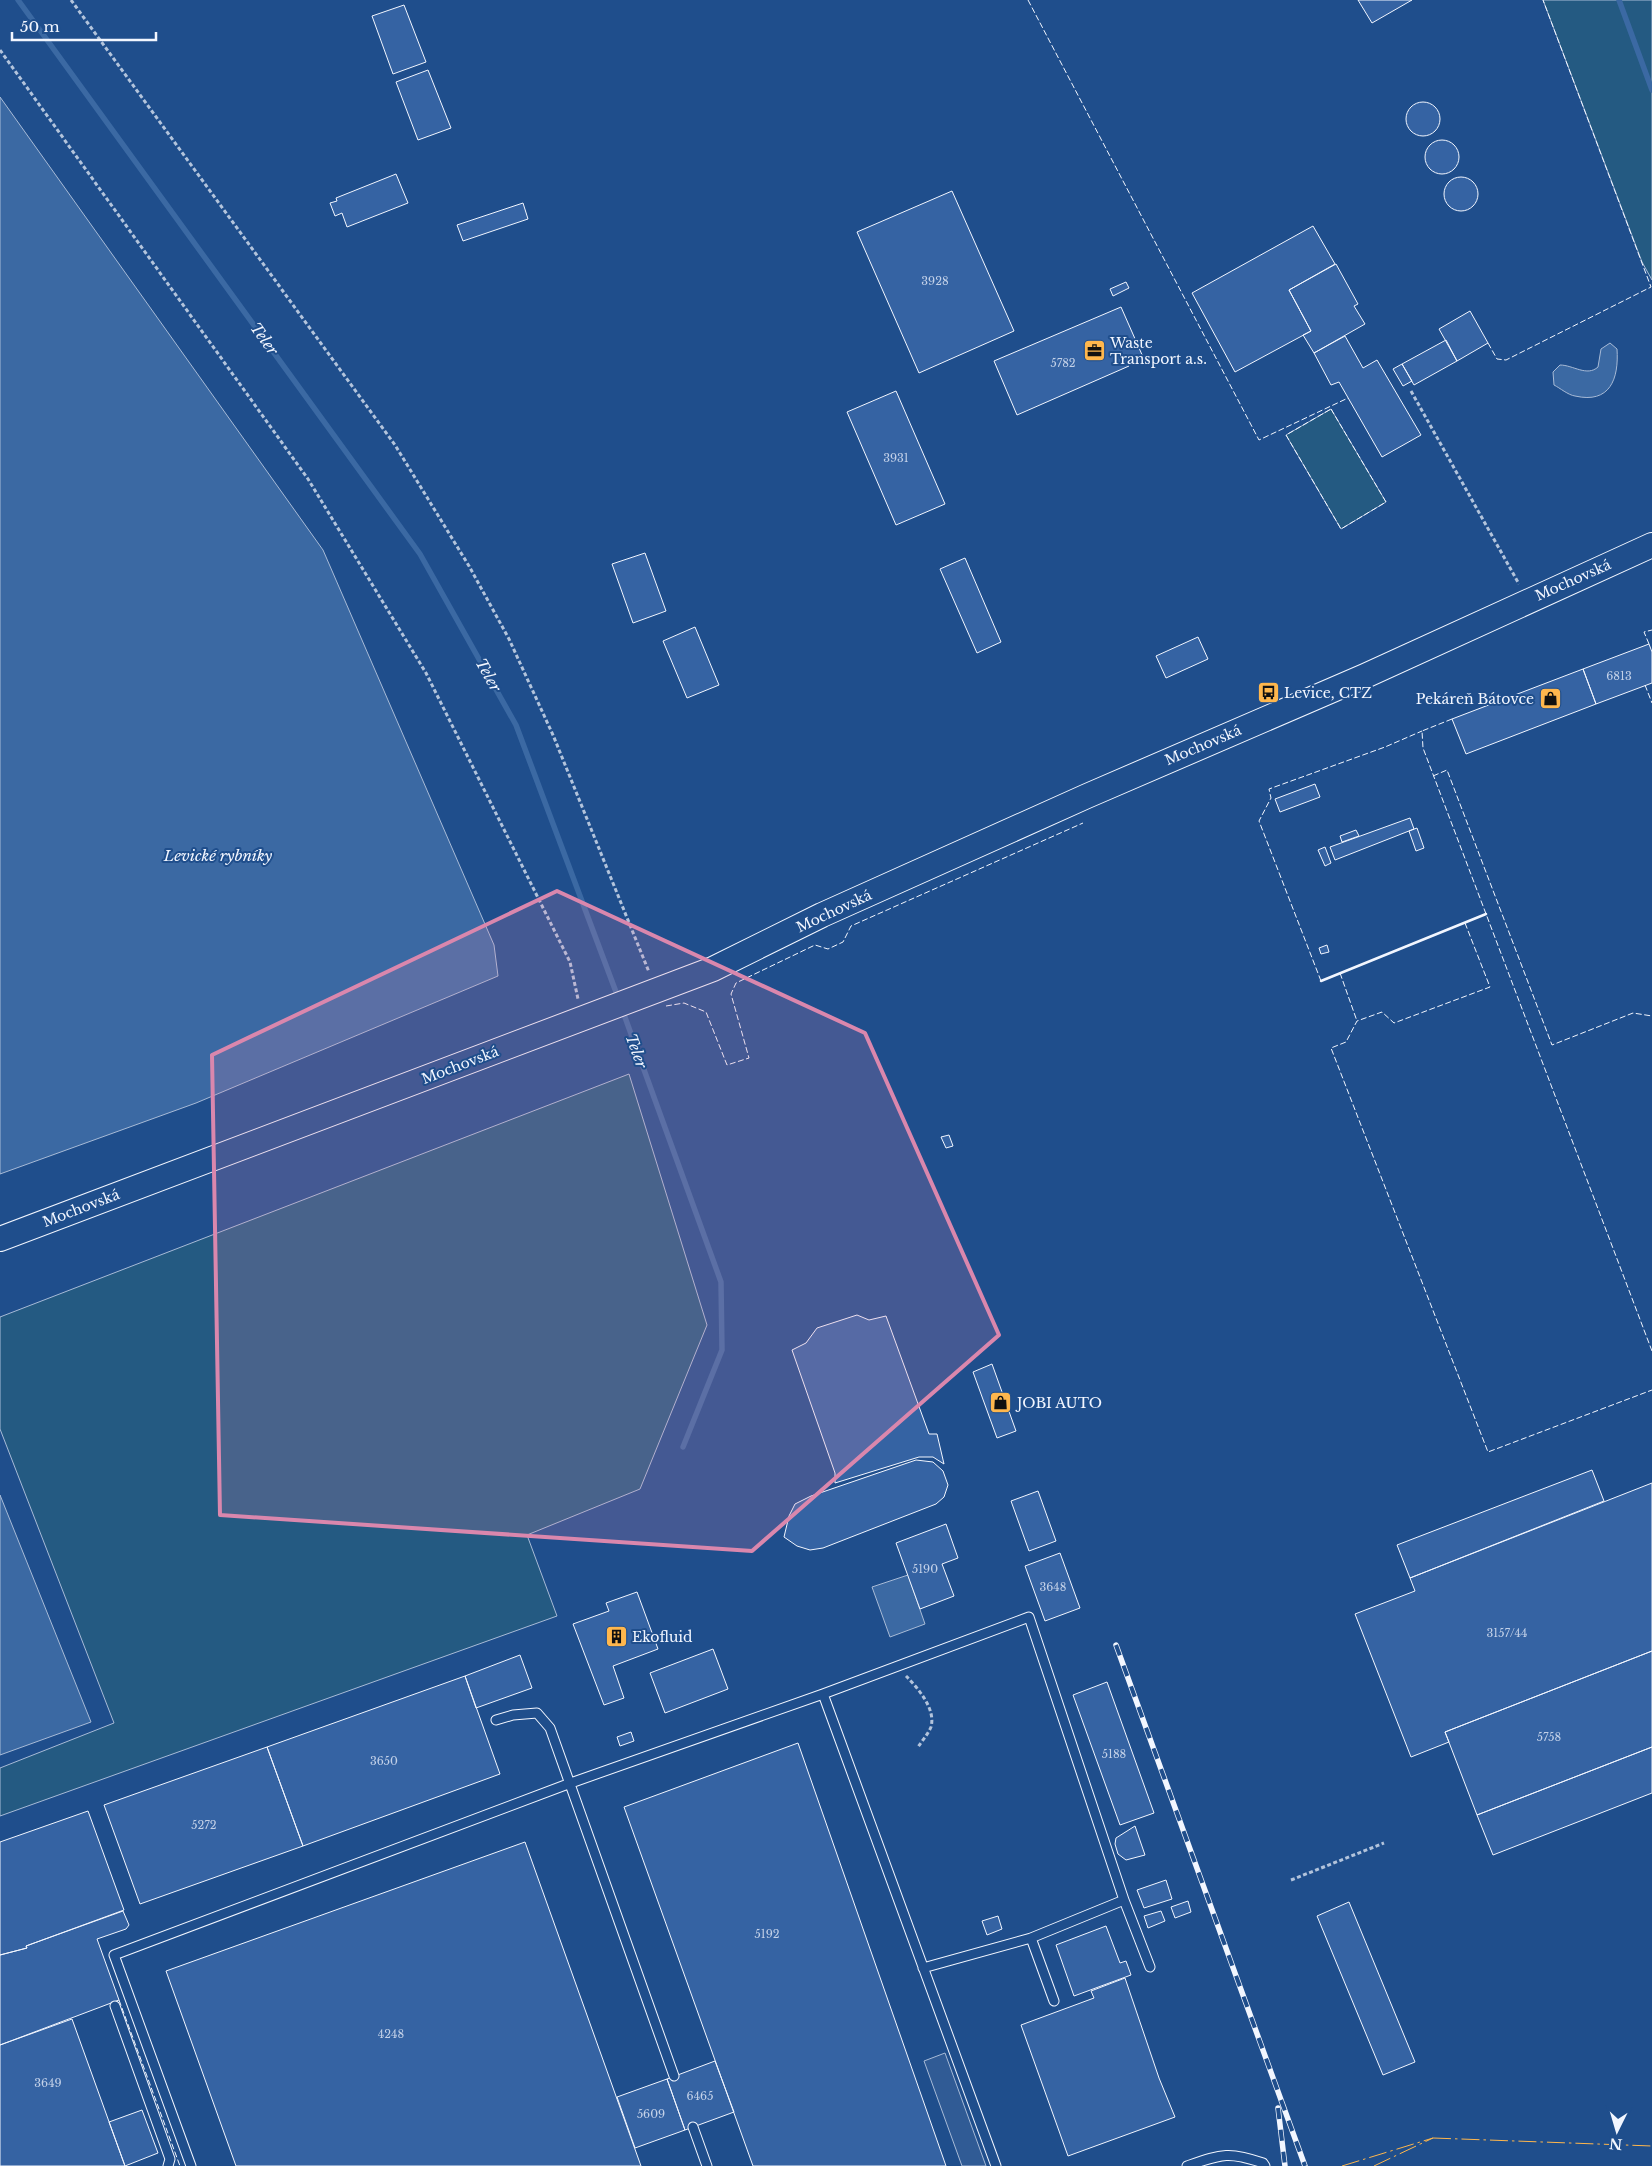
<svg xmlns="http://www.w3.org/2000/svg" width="1652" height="2166" font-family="'Libre Baskerville',serif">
<rect width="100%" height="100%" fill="#1f4e8c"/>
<path fill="#245a82" stroke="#a8bbd7" d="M 1543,0 L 1652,0 L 1652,280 L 1642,262 Z
M 1331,409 L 1386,502 L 1341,529 L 1286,435 Z
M 629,1074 L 707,1325 L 640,1489 L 527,1535 L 557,1616 L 0,1816 L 0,1768 L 114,1723 L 0,1429 L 0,1317 Z"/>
<path fill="#305b95" stroke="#a8bbd7" d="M 945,2053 L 986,2166 L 962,2166 L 924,2061 Z"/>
<path fill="#3b69a3" stroke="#a8bbd7" d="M 0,97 L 323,550 L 494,945 L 498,976 L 196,1103 L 0,1174 Z
M 1610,343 L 1617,349 C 1619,379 1610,404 1575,396 C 1568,395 1560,388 1554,385 L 1553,372 L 1560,365 C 1573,365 1587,377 1598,367 L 1601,349 Z
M 0,1495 L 91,1722 L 0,1755 Z
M 908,1575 L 925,1624 L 890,1637 L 872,1587 Z"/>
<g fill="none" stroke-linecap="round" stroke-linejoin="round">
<path stroke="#3b69a3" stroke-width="5.5" d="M 18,0 L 420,554 L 516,725 L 619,1000
M 1619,0 L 1652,90
M 622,1009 L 721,1282 L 722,1350 L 683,1447"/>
</g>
<path fill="#3563a3" stroke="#f2f6ff" d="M 1358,0 L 1412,0 L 1372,23 Z
M 404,5 L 426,62 L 393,74 L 372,16 Z
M 428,70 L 451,128 L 418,140 L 396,82 Z
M1406 119a17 17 0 1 1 34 0a17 17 0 1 1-34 0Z
M1425 157a17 17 0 1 1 34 0a17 17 0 1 1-34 0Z
M 396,174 L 408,203 L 347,227 L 342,213 L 335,216 L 330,203 L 337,201 L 336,198 Z
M1444 194a17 17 0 1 1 34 0a17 17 0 1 1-34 0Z
M 952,191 L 1014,331 L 919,373 L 857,232 Z
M 523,203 L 528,219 L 463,241 L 457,225 Z
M 1313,226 L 1335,264 L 1289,290 L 1311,331 L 1235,372 L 1192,293 Z
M 1336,264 L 1358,304 L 1354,306 L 1365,324 L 1314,353 L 1303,335 L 1311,331 L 1289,290 Z
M 1126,282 L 1129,288 L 1113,296 L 1110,289 Z
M 1121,307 L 1143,357 L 1128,364 L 1129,366 L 1017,415 L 994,361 Z
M 1470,311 L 1488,343 L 1457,361 L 1439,329 Z
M 1345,336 L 1363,368 L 1377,360 L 1421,435 L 1382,457 L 1339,382 L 1331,385 L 1314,353 Z
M 1446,340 L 1457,361 L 1414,385 L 1402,364 Z
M 1402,364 L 1412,381 L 1403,386 L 1393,369 Z
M 896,391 L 945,504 L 896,525 L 847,412 Z
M 645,553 L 666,611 L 633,623 L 612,564 Z
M 965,558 L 1001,642 L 977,653 L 940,569 Z
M 695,627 L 719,685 L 687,698 L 663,641 Z
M 1198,637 L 1208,659 L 1166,678 L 1156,656 Z
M 1649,644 L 1652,652 L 1652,683 L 1596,704 L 1583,669 Z
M 1583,669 L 1596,704 L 1466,754 L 1452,719 Z
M 1315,784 L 1320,797 L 1280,812 L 1275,799 Z
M 1410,818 L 1414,829 L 1335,860 L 1330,847 Z
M 1417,828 L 1424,848 L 1416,851 L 1409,831 Z
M 1356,830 L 1359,836 L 1342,842 L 1340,836 Z
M 1325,847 L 1331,863 L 1325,866 L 1318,850 Z
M 1327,945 L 1329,952 L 1321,954 L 1319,948 Z
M 949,1135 L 953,1146 L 946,1148 L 941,1137 Z
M 857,1315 L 869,1320 L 886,1316 L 929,1434 L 937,1434 L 944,1464 L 933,1457 L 919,1457 L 835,1483 L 835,1473 L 792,1350 L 806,1343 L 817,1328 Z
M 992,1364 L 1016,1431 L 997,1438 L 973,1372 Z
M 916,1460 L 933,1462 L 943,1471 L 948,1485 L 944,1497 L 936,1504 L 823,1548 L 810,1550 L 797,1546 L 784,1537 L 789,1516 L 795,1504 L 811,1496 Z
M 1592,1470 L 1604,1501 L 1410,1578 L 1397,1545 Z
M 1652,1483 L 1652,1651 L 1445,1732 L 1449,1742 L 1411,1757 L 1355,1614 L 1415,1591 L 1410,1578 Z
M 1038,1491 L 1056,1541 L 1029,1551 L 1011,1501 Z
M 946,1524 L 958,1558 L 942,1564 L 954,1596 L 920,1609 L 896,1543 Z
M 1060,1553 L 1080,1608 L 1045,1621 L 1025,1566 Z
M 637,1592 L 658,1649 L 613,1666 L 624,1698 L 604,1705 L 573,1624 L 609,1611 L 606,1603 Z
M 713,1649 L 728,1689 L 665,1713 L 650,1673 Z
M 1652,1651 L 1652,1747 L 1477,1815 L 1445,1732 Z
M 520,1655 L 532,1688 L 476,1708 L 465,1676 Z
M 465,1676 L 500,1774 L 303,1846 L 267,1747 Z
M 1107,1682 L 1154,1813 L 1120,1825 L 1073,1695 Z
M 631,1732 L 634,1741 L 620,1746 L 617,1737 Z
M 798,1743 L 946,2166 L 753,2166 L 624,1807 Z
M 267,1747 L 303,1846 L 140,1904 L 104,1805 Z
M 1652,1747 L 1652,1793 L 1493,1855 L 1477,1815 Z
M 88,1811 L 124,1910 L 26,1946 L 27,1948 L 0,1955 L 0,1842 Z
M 1135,1826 L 1145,1855 L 1126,1860 L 1118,1854 L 1115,1844 L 1116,1838 Z
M 525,1842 L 641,2166 L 236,2166 L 166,1971 Z
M 1166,1880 L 1172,1899 L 1144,1908 L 1137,1890 Z
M 1188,1901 L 1191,1912 L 1175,1918 L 1171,1907 Z
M 1349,1902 L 1415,2062 L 1383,2075 L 1317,1916 Z
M 123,1911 L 129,1925 L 126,1929 L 97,1939 L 119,2000 L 0,2045 L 0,1955 L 27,1948 L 26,1946 Z
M 1161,1911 L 1165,1921 L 1148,1928 L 1144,1916 Z
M 998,1916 L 1002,1929 L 987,1935 L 982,1921 Z
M 1106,1926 L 1120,1963 L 1126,1961 L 1131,1975 L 1074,1996 L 1056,1945 Z
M 1125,1978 L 1159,2078 L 1175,2117 L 1068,2156 L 1021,2025 L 1094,1998 L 1091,1991 Z
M 72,2019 L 125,2166 L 0,2166 L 0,2045 Z
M 715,2061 L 734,2112 L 685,2130 L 667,2079 Z
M 667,2079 L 685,2130 L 635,2148 L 617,2097 Z
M 142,2110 L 158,2153 L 125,2166 L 109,2122 Z"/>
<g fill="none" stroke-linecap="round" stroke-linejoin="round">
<defs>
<path id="lane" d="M 823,1694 L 996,2166
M 496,1720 L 513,1715 L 537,1713 L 550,1728 L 674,2076
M 1031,1938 L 1124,1900 L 1150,1967
M 923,1968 L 1031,1938 L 1054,2001
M 115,2006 L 170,2159 L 168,2166
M 693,2127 L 707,2166
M 191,2166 L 114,1955 L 568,1784 L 823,1694 L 1029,1617 L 1124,1900
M 1187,2166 C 1222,2154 1229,2151 1263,2163 L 1265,2166"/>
<path id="secondary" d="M 0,1239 L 713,969 L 822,915 L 1087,796 L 1365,676 L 1652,545"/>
</defs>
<use href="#lane" stroke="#f2f6ff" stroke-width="11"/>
<use href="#secondary" stroke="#f2f6ff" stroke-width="26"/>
<path stroke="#b3c4dc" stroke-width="3" stroke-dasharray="4 2.5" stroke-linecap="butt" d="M 71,0 L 395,445 L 469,566 L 509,639 L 553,735 L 649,972
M 0,50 L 308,479 L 426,673 L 570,962 L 578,999
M 1411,391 L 1519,584
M 906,1676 C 918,1688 936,1709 931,1727 C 928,1734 922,1741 918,1747
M 1291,1880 L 1384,1843"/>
<use href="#lane" stroke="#1f4e8c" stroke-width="9"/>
<use href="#secondary" stroke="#1f4e8c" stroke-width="24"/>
<defs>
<path id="rail" d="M 1116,1645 L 1305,2166
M 1278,2108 L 1285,2166"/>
</defs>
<use href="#rail" stroke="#f2f6ff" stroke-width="5.5"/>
<use href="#rail" stroke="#1f4e8c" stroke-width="4" stroke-dasharray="11" stroke-linecap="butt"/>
<path stroke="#f2f6ff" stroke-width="1" stroke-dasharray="6 2.5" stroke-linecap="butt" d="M 1028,0 L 1259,440 L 1348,398
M 1488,343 L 1497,359 L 1506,360 L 1651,287 L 1543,0
M 1331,409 L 1386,502 L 1341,529 L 1286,435 Z
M 1649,644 L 1644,632 L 1652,630
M 1645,685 L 1652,703
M 1452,719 L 1422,731 L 1423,748 L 1652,1351
M 1433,776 L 1447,770 L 1552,1045 L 1633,1013 L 1652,1016
M 1465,923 L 1490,987 L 1394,1023 L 1382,1012 L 1357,1021 L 1346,1042 L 1331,1048 L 1488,1452 L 1652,1390
M 1340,973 L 1357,1021
M 1321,981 L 1259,821 L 1271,798 L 1269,789 L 1385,747 L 1422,731
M 666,1006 L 684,1003 L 706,1012 L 727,1065 L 749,1058 L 731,994 L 736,983 L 815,945 L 828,949 L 843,942 L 851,926 L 1083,823
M 119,2000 L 180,2166"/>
<path stroke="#f2f6ff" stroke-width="2.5" d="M 1321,981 L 1486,914"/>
<path stroke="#ffb74d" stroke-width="1" stroke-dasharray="18 4 2.5 4" stroke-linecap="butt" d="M 1433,2138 L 1652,2146
M 1342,2166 L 1433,2138 L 1374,2166"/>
</g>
<path fill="#da87ad" fill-opacity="0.2" stroke="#da87ad" stroke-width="4" stroke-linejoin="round" d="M 557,891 L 865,1033 L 999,1335 L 752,1551 L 220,1515 L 212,1055 Z"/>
<defs>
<symbol id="office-square" viewBox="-11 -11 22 22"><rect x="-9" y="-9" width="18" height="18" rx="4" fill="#ffb74d" stroke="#1f4e8c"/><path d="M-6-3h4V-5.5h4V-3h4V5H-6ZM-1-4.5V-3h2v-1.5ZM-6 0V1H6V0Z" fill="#111"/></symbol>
<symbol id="bus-square" viewBox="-11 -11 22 22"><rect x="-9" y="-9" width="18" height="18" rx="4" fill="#ffb74d" stroke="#1f4e8c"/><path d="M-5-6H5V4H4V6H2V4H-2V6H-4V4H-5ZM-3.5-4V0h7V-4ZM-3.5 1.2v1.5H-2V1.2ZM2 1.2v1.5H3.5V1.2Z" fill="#111"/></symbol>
<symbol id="shop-square" viewBox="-11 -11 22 22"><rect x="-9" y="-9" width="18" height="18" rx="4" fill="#ffb74d" stroke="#1f4e8c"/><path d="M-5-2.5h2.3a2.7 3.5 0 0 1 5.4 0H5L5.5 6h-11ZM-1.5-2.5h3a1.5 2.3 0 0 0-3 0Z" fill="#111"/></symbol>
<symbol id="building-square" viewBox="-11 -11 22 22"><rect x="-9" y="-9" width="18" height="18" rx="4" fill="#ffb74d" stroke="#1f4e8c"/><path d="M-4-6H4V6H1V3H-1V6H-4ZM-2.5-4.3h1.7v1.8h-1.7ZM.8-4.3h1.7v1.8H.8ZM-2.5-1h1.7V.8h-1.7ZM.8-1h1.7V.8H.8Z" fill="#111"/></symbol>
</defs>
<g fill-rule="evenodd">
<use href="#office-square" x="1082" y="338" width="25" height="25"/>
<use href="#bus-square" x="1256" y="680" width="25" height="25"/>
<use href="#shop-square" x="1538" y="686" width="25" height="25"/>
<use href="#shop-square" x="988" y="1390" width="25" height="25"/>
<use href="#building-square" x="604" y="1624" width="25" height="25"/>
</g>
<g text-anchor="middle" stroke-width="4" stroke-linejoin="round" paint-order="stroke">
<g font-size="11" fill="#c3d1e8">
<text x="935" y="285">3928</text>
<text x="1063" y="367">5782</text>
<text x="896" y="462">3931</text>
<text x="1619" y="680">6813</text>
<text x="925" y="1573">5190</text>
<text x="1053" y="1591">3648</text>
<text x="1507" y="1637">3157/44</text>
<text x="1549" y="1741">5758</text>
<text x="1114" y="1758">5188</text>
<text x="384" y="1765">3650</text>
<text x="204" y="1829">5272</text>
<text x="767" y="1938">5192</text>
<text x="391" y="2038">4248</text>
<text x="48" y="2087">3649</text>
<text x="700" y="2100">6465</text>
<text x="651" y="2118">5609</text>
</g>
<g font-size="14" fill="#f2f6ff" stroke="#1f4e8c" text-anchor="start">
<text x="1110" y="348">Waste<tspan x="1110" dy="16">Transport a.s.</tspan></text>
<text x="1284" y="698">Levice, CTZ</text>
<text x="1534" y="704" text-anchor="end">Pekáreň Bátovce</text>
<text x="1017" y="1408">JOBI AUTO</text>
<text x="632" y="1642">Ekofluid</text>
</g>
<g font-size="14" fill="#f2f6ff" stroke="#1f4e8c">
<text transform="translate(1573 580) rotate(-24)" y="5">Mochovská</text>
<text transform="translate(1203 745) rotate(-23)" y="5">Mochovská</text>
<text transform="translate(834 911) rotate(-25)" y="5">Mochovská</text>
<text transform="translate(460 1065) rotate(-21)" y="5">Mochovská</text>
<text transform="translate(81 1208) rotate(-21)" y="5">Mochovská</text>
</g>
<g font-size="15" font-style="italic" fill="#f2f6ff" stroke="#1f4e8c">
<text transform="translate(264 339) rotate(54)" y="5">Teler</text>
<text transform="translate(488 675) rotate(61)" y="5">Teler</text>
<text x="218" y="861">Levické rybníky</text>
<text transform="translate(636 1051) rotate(70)" y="5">Teler</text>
</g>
</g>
<g transform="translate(1617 2131) rotate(185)" stroke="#1f4e8c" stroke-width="4" paint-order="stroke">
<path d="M0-4L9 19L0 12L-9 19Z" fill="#f2f6ff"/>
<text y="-8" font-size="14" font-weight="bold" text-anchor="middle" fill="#f2f6ff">N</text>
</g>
<path d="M12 32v8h144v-8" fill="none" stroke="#f2f6ff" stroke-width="2.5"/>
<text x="20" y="32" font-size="15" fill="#f2f6ff" stroke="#1f4e8c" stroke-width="4" paint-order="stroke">50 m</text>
</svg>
